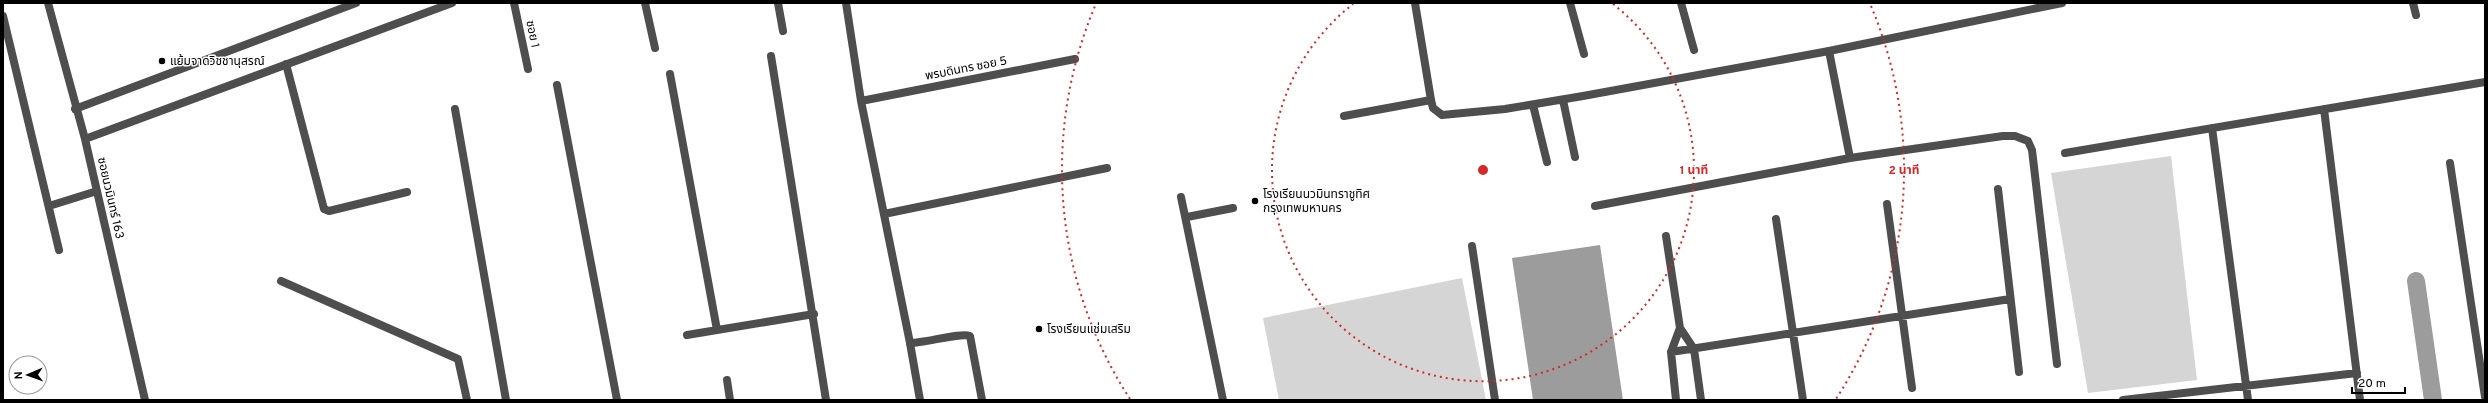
<svg xmlns="http://www.w3.org/2000/svg" width="2488" height="403" font-family="Overpass,'Noto Sans Thai',sans-serif">
<rect width="100%" height="100%" fill="#fff"/>
<path fill="#d5d5d5" d="M 2171,156 L 2197,380 L 2088,393 L 2051,173 Z
M 1462,278 L 1486,400 L 1279,400 L 1263,318 Z"/>
<path fill="#9c9c9c" d="M 1600,245 L 1623,400 L 1533,400 L 1512,258 Z"/>
<g fill="none" stroke-linecap="round" stroke-linejoin="round">
<path stroke="#9c9c9c" stroke-width="18" d="M 2416,281 L 2433,400"/>
<path stroke="#4e4e4e" stroke-width="8" d="M 2413,3 L 2416,15
M 286,64 L 324,209 L 329,211 L 407,192
M 1563,100 L 1575,157
M 1533,105 L 1547,162
M 75,109 L 356,3
M 1344,116 L 1431,100 L 1433,108 L 1442,115 L 1505,109 L 1583,96 L 1829,51 L 2062,3
M 910,343 C 925,343 962,332 970,336 L 982,400
M 727,380 L 730,400"/>
<path stroke="#4e4e4e" stroke-width="8" d="M 48,3 L 85,139 L 145,400
M 514,3 L 528,69
M 645,3 L 655,48
M 778,3 L 783,31
M 846,3 L 861,101 L 910,343 L 920,400
M 1415,3 L 1431,100
M 1570,3 L 1584,54
M 1681,3 L 1694,50
M 3,16 L 59,250
M 1829,51 L 1850,158
M 771,56 L 826,400
M 670,74 L 717,330
M 557,85 L 617,400
M 861,101 L 1075,59
M 455,109 L 506,400
M 2324,109 L 2360,400
M 2212,128 L 2248,400
M 85,139 L 452,3
M 2065,153 L 2485,82
M 2450,163 L 2485,397
M 1998,189 L 2019,372
M 1181,197 L 1223,400
M 1887,204 L 1912,388
M 49,206 L 97,191
M 1595,206 L 1850,158 L 2003,136 L 2015,136 L 2028,141 L 2032,150 L 2057,364
M 884,214 L 1107,168
M 1187,217 L 1233,208
M 1776,219 L 1803,400
M 1666,236 L 1680,328 L 1694,349 L 1701,400
M 1472,246 L 1495,400
M 281,281 L 458,359 L 467,400
M 687,335 L 814,314
M 1671,352 L 2010,299
M 1676,400 L 1671,352 L 1680,328
M 2123,400 L 2357,373"/>
</g>
<g fill="none" stroke="#d62828" stroke-width="2" stroke-dasharray="2 4">
<path d="M1613 4A211 211 0 1 1 1353 4"/>
<path d="M1130 399A421 421 0 0 1 1095 6M1871 6A421 421 0 0 1 1836 399"/>
</g>
<g fill="#000" stroke="#fff" stroke-width="1.5">
<circle cx="162" cy="61" r="4"/>
<circle cx="1255" cy="201" r="4"/>
<circle cx="1039" cy="329" r="4"/>
</g>
<g text-anchor="middle" stroke-width="3" stroke-linejoin="round" paint-order="stroke">
<g font-size="12" fill="#000" stroke="#fff">
<text transform="translate(533 34) rotate(78)" y="4">ซอย 1</text>
<text transform="translate(966 68) rotate(-11)" y="4">พรบดินทร ซอย 5</text>
<text transform="translate(111 198) rotate(77)" y="4">ซอยนวมินทร์ 163</text>
</g>
<g font-size="12" fill="#000" stroke="#fff" text-anchor="start">
<text x="170" y="65">แย้มจาดวิชชานุสรณ์</text>
<text x="1263" y="198">โรงเรียนนวมินทราชูทิศ<tspan x="1263" dy="14">กรุงเทพมหานคร</tspan></text>
<text x="1047" y="333">โรงเรียนแช่มเสริม</text>
</g>
</g>
<circle cx="1483" cy="170" r="6" fill="#d62828" stroke="#fff" stroke-width="2"/>
<g font-size="12" text-anchor="middle" font-weight="bold" fill="#d62828" stroke="#fff" stroke-width="3" stroke-linejoin="round" paint-order="stroke">
<text x="1694" y="174">1 นาที</text>
<text x="1904" y="174">2 นาที</text>
</g>
<rect width="2488" height="403" fill="none" stroke="#000000" stroke-width="8"/>
<g transform="translate(28 375) rotate(268)"><circle r="19" fill="#ffffff" stroke="#999999"/>
<path d="M0-3L7 15L0 10L-7 15Z" fill="#000000"/>
<text y="-6" font-size="11" font-weight="bold" text-anchor="middle" fill="#000000">N</text>
</g>
<path d="M2352 387v6h53v-6" fill="none" stroke="#000000" stroke-width="2"/>
<text x="2358" y="387" font-size="12" fill="#000000" stroke="#ffffff" stroke-width="3" paint-order="stroke">20 m</text>
</svg>
